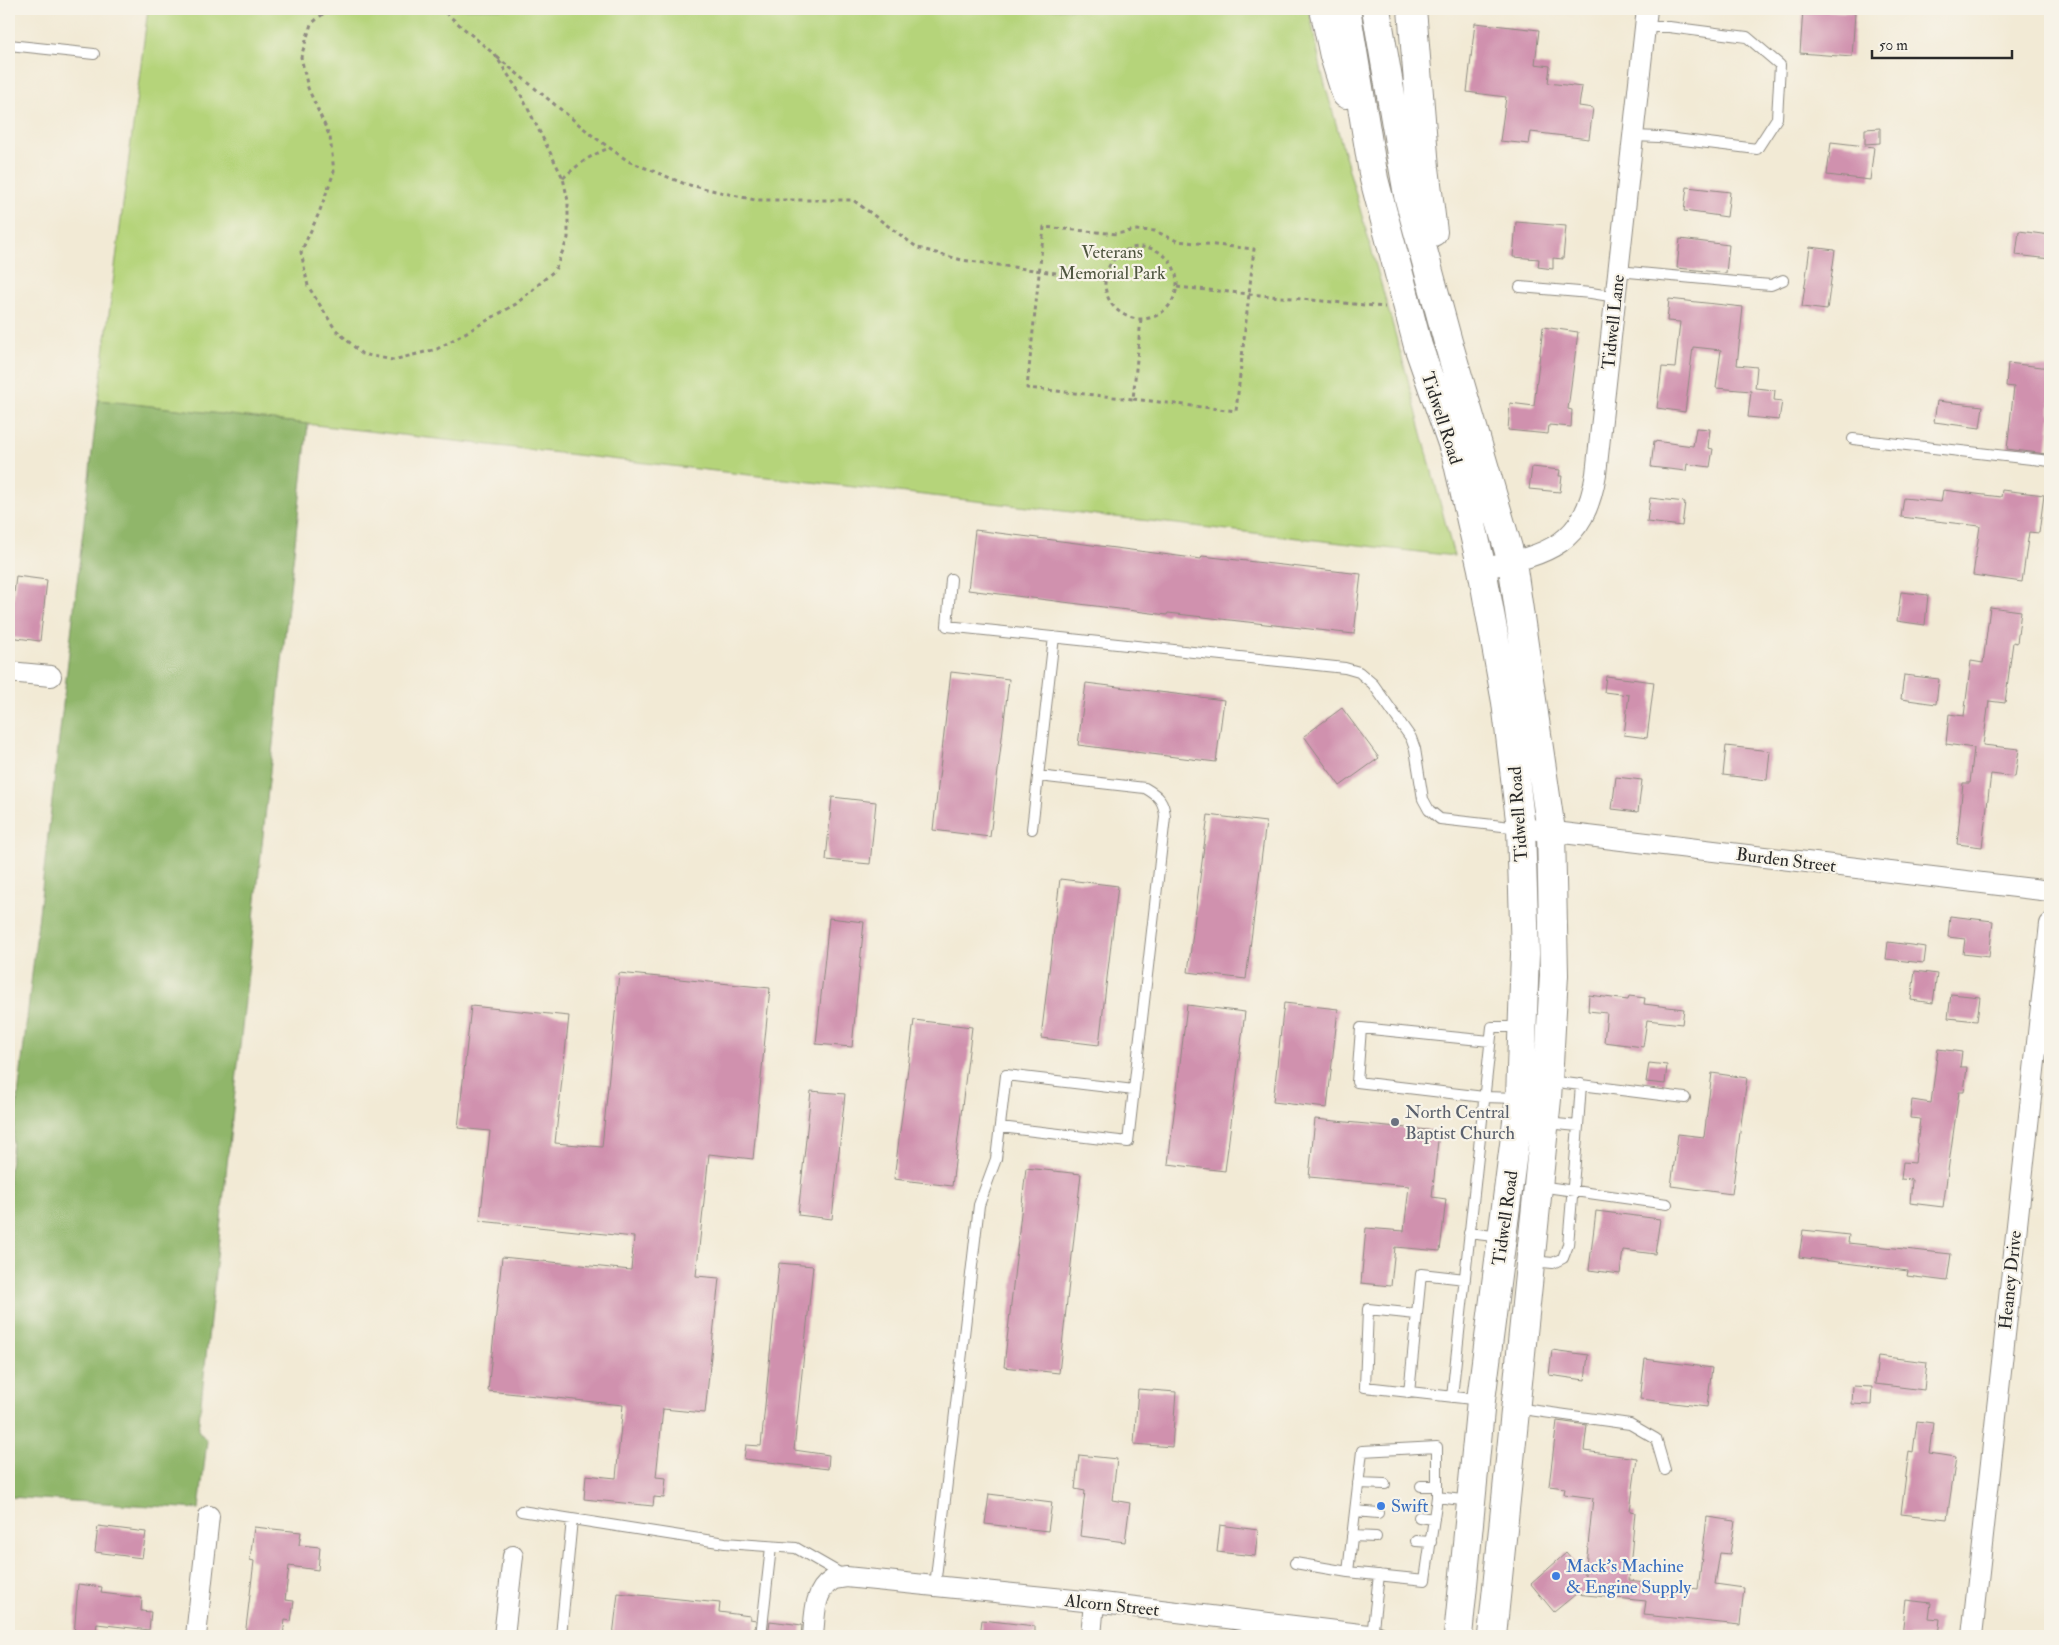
<svg xmlns="http://www.w3.org/2000/svg" width="2059" height="1645" font-family="'IM FELL Double Pica',serif">
<rect width="100%" height="100%" fill="#f7f3e8"/>
<filter id="ink" filterUnits="userSpaceOnUse"><feTurbulence type="fractalNoise" baseFrequency=".02" numOctaves="2"/><feDisplacementMap in="SourceGraphic" scale="10" xChannelSelector="R" yChannelSelector="G"/><feConvolveMatrix kernelMatrix="1 2 1 2 8 2 1 2 1" color-interpolation-filters="sRGB"/></filter>
<filter id="wash" filterUnits="userSpaceOnUse"><feTurbulence type="fractalNoise" baseFrequency=".0096" numOctaves="4" result="noise"/><feDisplacementMap in="SourceGraphic" scale="20" xChannelSelector="R" yChannelSelector="G"/><feGaussianBlur stdDeviation="1.12" result="paint"/><feColorMatrix in="noise" values="0 0 0 0 0 0 0 0 0 0 0 0 0 0 0 0 0 1.4 0 .05"/><feComposite in="paint" operator="in"/></filter>
<g filter="url(#wash)">
<rect width="100%" height="100%" fill="#f2ead5"/>
<path fill="#b5d47a" stroke="#708052" d="M 148,9 L 1309,9 L 1322,74 L 1407,376 L 1454,556 L 98,400 Z"/>
<path fill="#90b66a" stroke="#5e704a" d="M 98,400 L 308,424 L 198,1430 L 207,1441 L 199,1509 L 9,1497 L 9,1175 Z"/>
<g id="blocks">
<path fill="#d091ae" d="M 1803,9 L 1855,13 L 1852,57 L 1800,53 Z
M 1475,23 L 1539,30 L 1535,64 L 1550,66 L 1548,83 L 1582,87 L 1579,106 L 1593,108 L 1589,139 L 1531,132 L 1529,144 L 1500,141 L 1506,97 L 1467,92 Z
M 1880,128 L 1880,143 L 1865,144 L 1865,129 Z
M 1831,142 L 1874,147 L 1870,180 L 1827,175 Z
M 1687,187 L 1730,192 L 1727,217 L 1684,211 Z
M 1516,222 L 1566,226 L 1563,259 L 1553,258 L 1553,269 L 1538,267 L 1539,259 L 1513,257 Z
M 2019,231 L 2050,235 L 2050,259 L 2016,255 Z
M 1680,239 L 1729,245 L 1726,273 L 1677,268 Z
M 1810,247 L 1835,250 L 1827,310 L 1802,307 Z
M 1669,299 L 1743,307 L 1737,365 L 1757,367 L 1755,388 L 1775,390 L 1774,400 L 1782,401 L 1779,420 L 1748,417 L 1751,391 L 1716,388 L 1721,350 L 1693,347 L 1685,412 L 1657,408 L 1662,367 L 1675,368 L 1680,322 L 1667,321 Z
M 1543,327 L 1578,332 L 1568,409 L 1572,410 L 1571,427 L 1549,425 L 1548,434 L 1508,430 L 1510,403 L 1534,406 Z
M 2008,363 L 2050,368 L 2050,420 L 2046,454 L 2007,449 L 2014,387 L 2006,386 Z
M 1937,401 L 1983,406 L 1980,428 L 1934,422 Z
M 1696,428 L 1710,429 L 1708,448 L 1713,449 L 1710,467 L 1687,464 L 1686,471 L 1651,467 L 1654,441 L 1693,446 Z
M 1532,467 L 1560,470 L 1559,476 L 1562,476 L 1560,492 L 1529,489 Z
M 1943,490 L 2001,497 L 2002,490 L 2044,495 L 2039,533 L 2029,532 L 2022,582 L 1973,575 L 1980,526 L 1901,517 L 1904,498 L 1941,502 Z
M 1650,498 L 1685,502 L 1682,526 L 1647,522 Z
M 975,530 L 1201,559 L 1202,556 L 1361,574 L 1354,634 L 1168,613 L 1167,615 L 968,590 Z
M 16,576 L 47,580 L 40,641 L 9,637 Z
M 1901,592 L 1928,595 L 1925,625 L 1897,621 Z
M 1990,607 L 2021,611 L 2017,643 L 2013,642 L 2005,703 L 1989,701 L 1983,745 L 2019,749 L 2015,777 L 1991,774 L 1982,847 L 1957,844 L 1963,783 L 1970,783 L 1974,748 L 1946,744 L 1949,714 L 1964,716 L 1971,661 L 1983,663 Z
M 951,672 L 1009,679 L 990,837 L 933,830 Z
M 1904,675 L 1939,679 L 1936,704 L 1901,699 Z
M 1606,676 L 1654,682 L 1647,738 L 1624,735 L 1629,695 L 1604,692 Z
M 1086,683 L 1224,700 L 1216,762 L 1078,745 Z
M 1342,708 L 1379,758 L 1340,786 L 1304,736 Z
M 1726,746 L 1770,751 L 1767,780 L 1723,775 Z
M 1616,777 L 1642,780 L 1638,812 L 1612,809 Z
M 832,797 L 876,802 L 870,864 L 826,860 Z
M 1208,815 L 1266,822 L 1246,979 L 1188,972 Z
M 1060,879 L 1118,886 L 1099,1045 L 1041,1038 Z
M 1950,916 L 1993,921 L 1989,957 L 1963,954 L 1965,939 L 1948,937 Z
M 829,918 L 864,922 L 852,1047 L 816,1044 Z
M 1888,942 L 1926,947 L 1924,963 L 1886,959 Z
M 1915,971 L 1937,974 L 1933,1003 L 1911,1000 Z
M 619,973 L 770,988 L 753,1159 L 709,1154 L 696,1276 L 719,1278 L 705,1413 L 663,1409 L 656,1477 L 666,1478 L 664,1498 L 654,1497 L 653,1506 L 584,1499 L 586,1475 L 616,1478 L 623,1405 L 488,1391 L 502,1257 L 631,1270 L 634,1237 L 480,1221 L 490,1131 L 458,1128 L 471,1006 L 569,1016 L 555,1143 L 602,1147 Z
M 1951,994 L 1980,997 L 1977,1021 L 1948,1018 Z
M 1589,995 L 1628,1000 L 1629,996 L 1645,998 L 1644,1004 L 1684,1009 L 1682,1024 L 1647,1020 L 1643,1047 L 1604,1042 L 1607,1013 L 1588,1011 Z
M 1284,1003 L 1338,1009 L 1327,1108 L 1273,1102 Z
M 1187,1005 L 1245,1012 L 1225,1171 L 1168,1164 Z
M 914,1020 L 972,1027 L 952,1186 L 894,1179 Z
M 1938,1049 L 1962,1052 L 1960,1067 L 1967,1067 L 1964,1092 L 1959,1092 L 1943,1207 L 1910,1203 L 1912,1180 L 1901,1179 L 1903,1162 L 1915,1163 L 1920,1119 L 1910,1118 L 1912,1100 L 1931,1103 Z
M 1649,1063 L 1667,1065 L 1665,1084 L 1646,1082 Z
M 1712,1073 L 1747,1078 L 1732,1194 L 1671,1186 L 1678,1134 L 1704,1137 Z
M 811,1091 L 845,1094 L 832,1219 L 798,1215 Z
M 1315,1119 L 1439,1131 L 1432,1197 L 1446,1199 L 1440,1251 L 1395,1247 L 1391,1286 L 1361,1283 L 1366,1228 L 1404,1231 L 1409,1186 L 1309,1177 Z
M 1026,1168 L 1081,1174 L 1059,1373 L 1004,1367 Z
M 1596,1211 L 1660,1219 L 1655,1254 L 1623,1250 L 1620,1274 L 1589,1270 Z
M 1803,1230 L 1849,1235 L 1848,1243 L 1951,1254 L 1947,1281 L 1907,1276 L 1908,1271 L 1799,1257 Z
M 779,1263 L 813,1266 L 794,1450 L 829,1455 L 828,1469 L 744,1459 L 746,1445 L 761,1446 Z
M 1552,1350 L 1588,1355 L 1585,1380 L 1549,1375 Z
M 1878,1356 L 1927,1362 L 1924,1390 L 1875,1384 Z
M 1645,1359 L 1712,1368 L 1707,1407 L 1640,1399 Z
M 1853,1386 L 1872,1387 L 1871,1405 L 1852,1404 Z
M 1138,1389 L 1176,1392 L 1172,1447 L 1134,1444 Z
M 1557,1421 L 1587,1425 L 1584,1451 L 1637,1458 L 1630,1511 L 1635,1512 L 1629,1580 L 1698,1589 L 1707,1517 L 1735,1521 L 1730,1554 L 1720,1553 L 1715,1584 L 1744,1588 L 1740,1625 L 1644,1615 L 1646,1601 L 1576,1594 L 1554,1612 L 1531,1584 L 1566,1553 L 1585,1575 L 1593,1498 L 1564,1494 L 1565,1488 L 1549,1486 Z
M 1917,1421 L 1933,1423 L 1929,1453 L 1956,1457 L 1947,1519 L 1901,1514 L 1909,1451 L 1913,1452 Z
M 1079,1455 L 1117,1459 L 1112,1500 L 1130,1503 L 1125,1542 L 1080,1536 L 1085,1491 L 1075,1489 Z
M 989,1494 L 1052,1502 L 1048,1531 L 985,1524 Z
M 1220,1525 L 1258,1530 L 1255,1556 L 1217,1552 Z
M 98,1526 L 146,1532 L 142,1558 L 95,1552 Z
M 254,1527 L 301,1532 L 299,1545 L 320,1547 L 318,1570 L 289,1566 L 285,1600 L 294,1601 L 291,1621 L 285,1620 L 283,1636 L 245,1636 L 254,1561 L 250,1560 Z
M 78,1584 L 102,1587 L 101,1593 L 142,1598 L 141,1611 L 151,1612 L 149,1630 L 97,1624 L 95,1636 L 74,1636 Z
M 618,1593 L 720,1603 L 719,1612 L 750,1616 L 750,1619 L 756,1620 L 754,1636 L 613,1636 Z
M 1906,1600 L 1931,1603 L 1929,1618 L 1940,1619 L 1938,1636 L 1902,1636 Z
M 982,1620 L 1035,1626 L 1035,1636 L 980,1636 Z
M 770,1621 L 802,1625 L 801,1636 L 768,1636 Z"/>
</g>
</g>
<g filter="url(#ink)">
<use href="#blocks" fill-opacity="0" stroke="#8e8a80" stroke-width="1"/>
<g fill="none" stroke-linecap="round" stroke-linejoin="round">
<defs>
<path id="lane" d="M 9,45 L 94,54
M 1633,136 L 1659,137 L 1757,149 L 1777,118 L 1780,65 L 1747,37 L 1669,27 L 1645,27
M 1618,271 L 1758,284 L 1771,285 L 1783,280
M 1520,287 L 1591,293 L 1616,297
M 1853,439 L 2050,461
M 951,579 L 947,626 L 1345,668 L 1359,672 L 1373,684 L 1411,738 L 1415,749 L 1423,799 L 1429,810 L 1440,819 L 1520,828
M 1032,829 L 1054,637
M 1490,1041 L 1361,1028 L 1357,1082 L 1484,1097 L 1518,1098
M 1549,1081 L 1685,1098
M 1546,1123 L 1578,1126 L 1581,1084
M 1000,1127 L 1128,1142 L 1165,817 C 1164,801 1159,796 1145,788 L 1038,776
M 1539,1186 L 1667,1204
M 1469,1233 L 1501,1237
M 1531,1261 L 1553,1263 L 1563,1258 L 1568,1245 L 1578,1126
M 1416,1314 L 1368,1309 L 1365,1387 L 1481,1400
M 1409,1393 L 1421,1274 L 1465,1279
M 1452,1397 L 1492,1027 L 1521,1027
M 1515,1408 L 1630,1424 L 1656,1439 L 1665,1470
M 1358,1483 L 1385,1484
M 1421,1486 L 1437,1486
M 1437,1497 L 1425,1580 L 1348,1572 L 1362,1451 L 1437,1447 L 1437,1497 L 1470,1501
M 521,1511 L 725,1543 L 796,1548 L 843,1575
M 1355,1511 L 1378,1513
M 1419,1517 L 1434,1519
M 1352,1536 L 1376,1537
M 1416,1541 L 1431,1542
M 1295,1563 L 1348,1572
M 935,1586 L 979,1205 L 996,1159 L 1006,1075 L 1134,1090
M 561,1636 L 572,1519
M 761,1636 L 771,1547
M 1372,1636 L 1379,1575"/>
<path id="street" d="M 1482,569 C 1547,554 1584,547 1596,474 L 1647,9
M 9,672 L 51,676
M 1521,828 L 2050,891
M 196,1636 L 209,1516
M 504,1636 L 513,1556
M 813,1636 C 815,1619 813,1592 831,1581 C 834,1578 842,1578 846,1577 L 1094,1602 L 1377,1636
M 1091,1636 L 1094,1602
M 1972,1636 L 2050,924"/>
<path id="secondary" d="M 1324,9 L 1334,56 L 1346,94
M 1346,9 L 1374,179 L 1418,346 L 1456,455 L 1482,569 L 1506,702 L 1521,828 L 1525,954 L 1520,1098 L 1481,1400 L 1458,1636
M 1376,9 L 1408,195 L 1448,342 L 1512,562 L 1551,831 L 1554,975 L 1547,1099 L 1492,1636
M 1412,9 L 1425,168 L 1433,232"/>
</defs>
<use href="#lane" stroke="#8e8a80" stroke-width="12"/>
<use href="#street" stroke="#8e8a80" stroke-width="22"/>
<use href="#secondary" stroke="#8e8a80" stroke-width="30"/>
<path stroke="#8e8a80" stroke-width="3" stroke-dasharray="4 4" stroke-linecap="butt" d="M 329,9 L 311,24 L 301,57 L 308,88 L 330,137 L 334,172 L 319,213 L 301,252 L 308,286 L 335,329 L 362,354 L 393,360 L 437,349 L 516,304 L 555,270 L 568,238 L 568,201 L 563,178 L 520,93 L 495,55 L 441,9
M 497,57 L 593,136 L 628,161 L 685,184 L 755,200 L 853,200 L 918,248 L 962,260 L 1106,280
M 563,178 C 578,165 591,154 610,148
M1105 283a36 36 0 1 1 72 0a36 36 0 1 1-72 0Z
M 1177,287 L 1385,307
M 1133,399 L 1236,411 L 1254,249 L 1177,241 L 1155,231 L 1135,230 L 1117,234 L 1044,227 L 1027,388 L 1133,399 L 1141,319"/>
<use href="#lane" stroke="#fff" stroke-width="10"/>
<use href="#street" stroke="#fff" stroke-width="20"/>
<use href="#secondary" stroke="#fff" stroke-width="28"/>
</g>
</g>
<circle fill="#6b7280" stroke="#f7f3e8" stroke-width="2" cx="1395" cy="1122" r="5"/>
<g fill="#3f7fe0" stroke="#f7f3e8" stroke-width="2">
<circle cx="1381" cy="1506" r="5"/>
<circle cx="1556" cy="1576" r="5"/>
</g>
<g text-anchor="middle" stroke-width="4.5" stroke-linejoin="round" paint-order="stroke">
<g font-size="18" fill="#4e553f" stroke="#f7f3e8">
<text x="1112" y="258">Veterans<tspan x="1112" dy="21">Memorial Park</tspan></text>
</g>
<g font-size="18" fill="#2b2b2b" stroke="#f7f3e8">
<text transform="translate(1613 322) rotate(-84)" y="6">Tidwell Lane</text>
<text transform="translate(1442 418) rotate(72)" y="6">Tidwell Road</text>
<text transform="translate(1518 814) rotate(-94)" y="6">Tidwell Road</text>
<text transform="translate(1786 860) rotate(7)" y="6">Burden Street</text>
<text transform="translate(1505 1218) rotate(-82)" y="6">Tidwell Road</text>
<text transform="translate(2010 1280) rotate(-84)" y="6">Heaney Drive</text>
<text transform="translate(1112 1605) rotate(6)" y="6">Alcorn Street</text>
</g>
<g font-size="18" fill="#5b616d" stroke="#f7f3e8" text-anchor="start">
<text x="1405" y="1118">North Central<tspan x="1405" dy="21">Baptist Church</tspan></text>
</g>
<g font-size="18" fill="#366cbe" stroke="#f7f3e8" text-anchor="start">
<text x="1391" y="1512">Swift</text>
<text x="1566" y="1572">Mack's Machine<tspan x="1566" dy="21">&amp; Engine Supply</tspan></text>
</g>
</g>
<rect width="2059" height="1645" fill="none" stroke="#f7f3e8" stroke-width="30"/>
<path d="M1872 50v8h140v-8" fill="none" stroke="#2b2b2b" stroke-width="2.5"/>
<text x="1879" y="50" font-size="15" fill="#2b2b2b" stroke="#f7f3e8" stroke-width="4" paint-order="stroke">50 m</text>
</svg>
